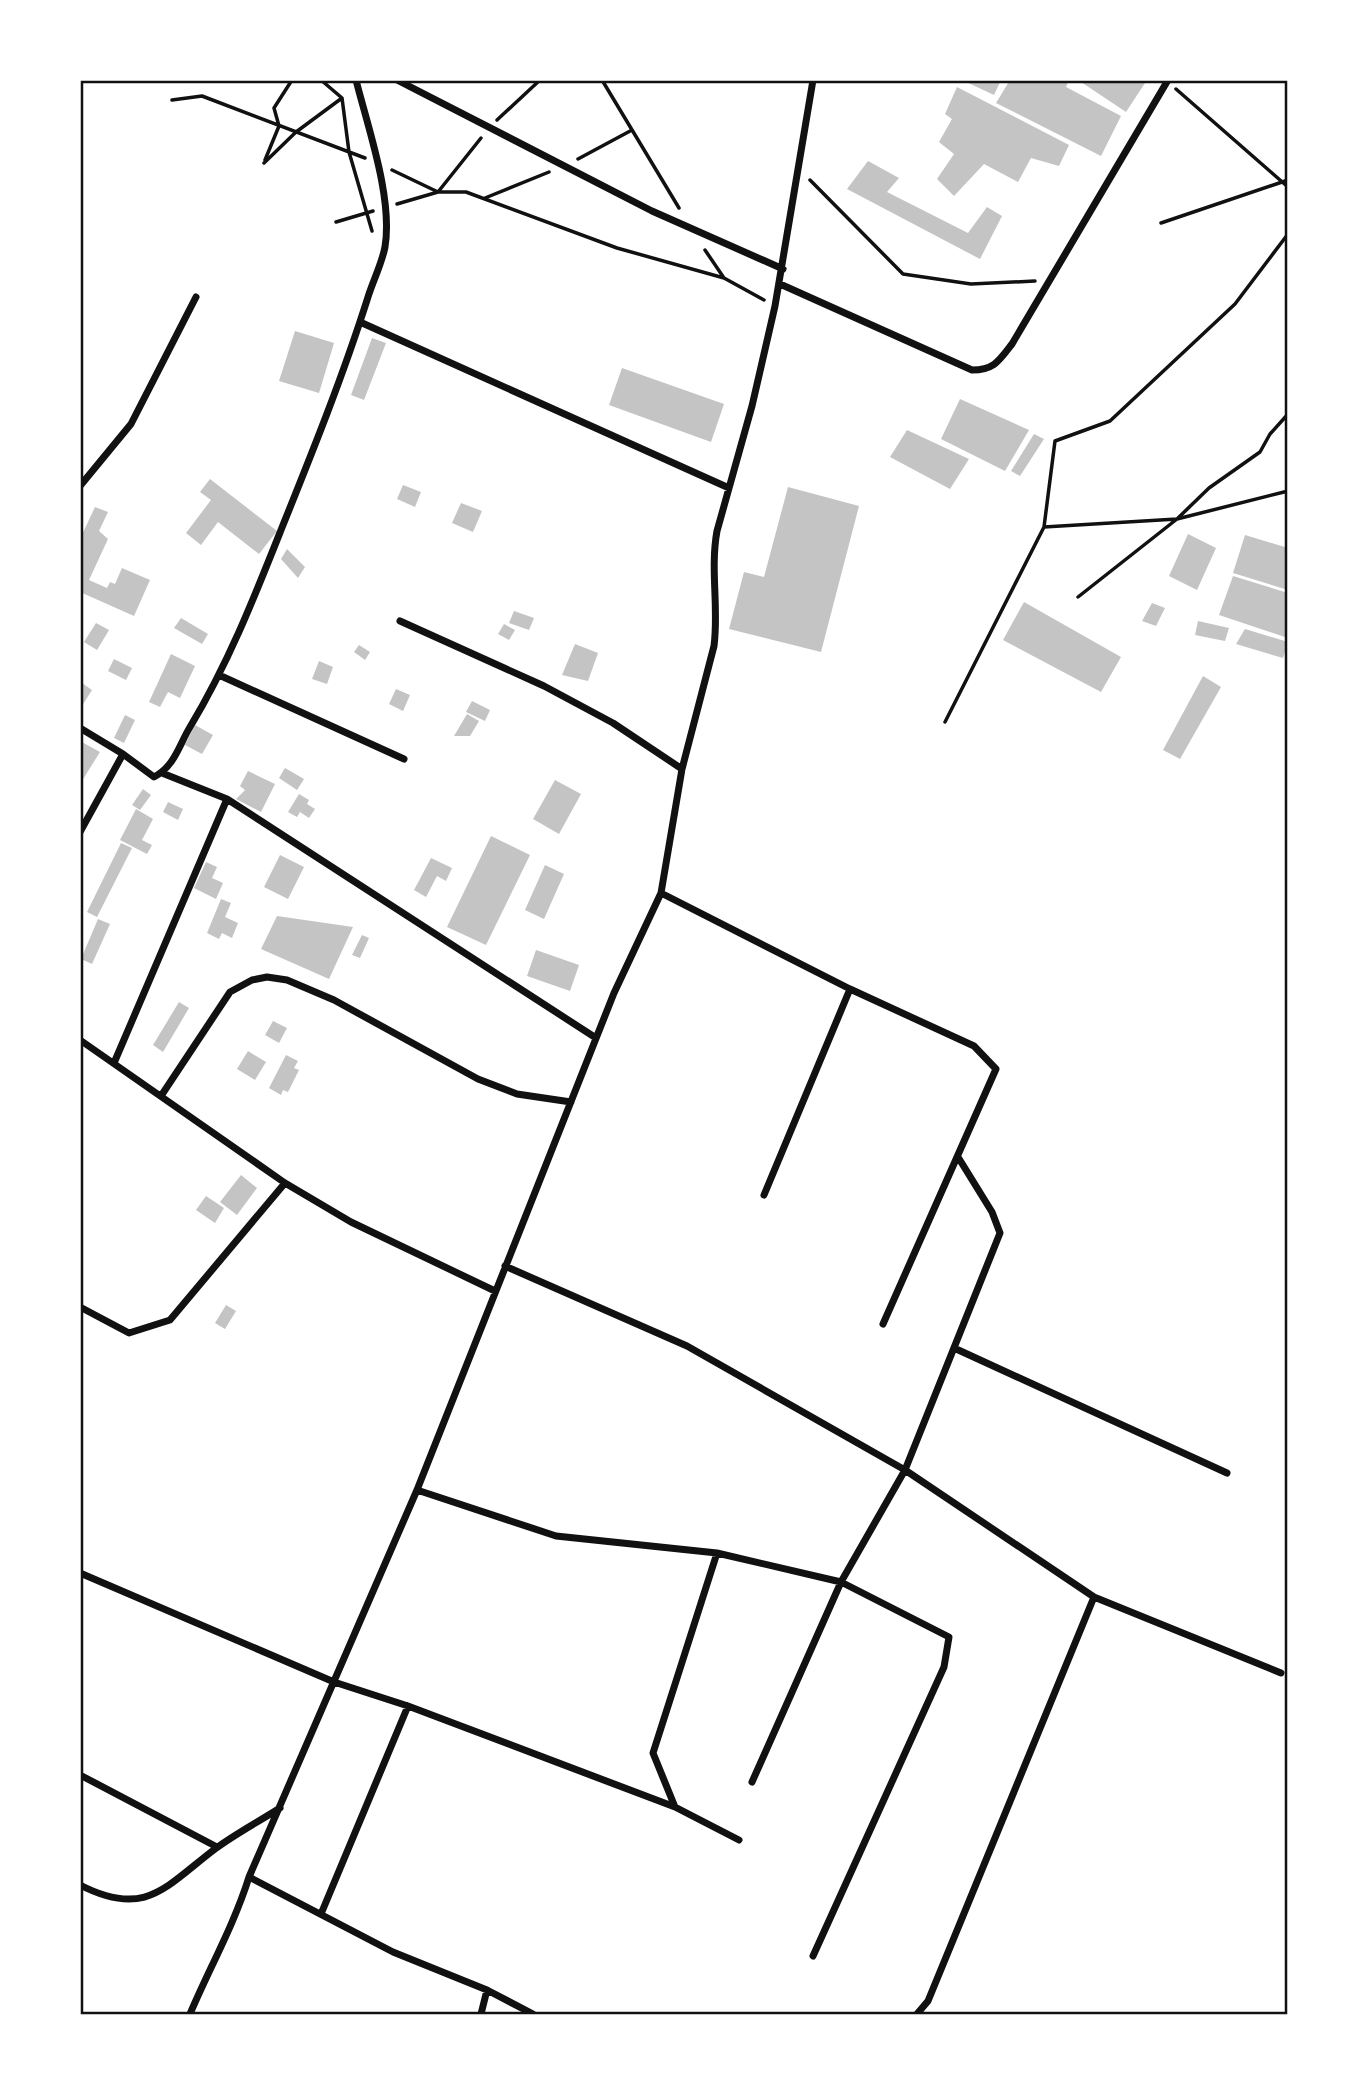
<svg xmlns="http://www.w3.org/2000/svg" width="1368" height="2095" font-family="Roboto,sans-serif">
<rect width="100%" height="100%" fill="#fff"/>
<path fill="#c4c4c4" d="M 962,80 L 1001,80 L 994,95 Z
M 1010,80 L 1069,80 L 1066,87 L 1121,116 L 1101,156 L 996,103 Z
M 1078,80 L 1147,80 L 1126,112 Z
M 957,87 L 1069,145 L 1059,166 L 1031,158 L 1018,182 L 984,164 L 954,196 L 937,179 L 954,154 L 939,142 L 952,119 L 945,114 Z
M 868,161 L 899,178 L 887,192 L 968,233 L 987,207 L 1002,216 L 980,259 L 847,189 Z
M 295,331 L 334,343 L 319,393 L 279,381 Z
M 372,338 L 386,343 L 364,400 L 351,395 Z
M 622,368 L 724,404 L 711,442 L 609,405 Z
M 960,399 L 1029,430 L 1005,471 L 941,439 Z
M 907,430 L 969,459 L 950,489 L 890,457 Z
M 1034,434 L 1044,439 L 1020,476 L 1011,471 Z
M 210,479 L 277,531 L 259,554 L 218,522 L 201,545 L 186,533 L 211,500 L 200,492 Z
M 403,485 L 421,492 L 415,507 L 397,499 Z
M 788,487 L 859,506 L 821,652 L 729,629 L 744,572 L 764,577 Z
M 461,503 L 482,511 L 473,532 L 452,523 Z
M 95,507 L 108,512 L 99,531 L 108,539 L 89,580 L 107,588 L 110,582 L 115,584 L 122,568 L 150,580 L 134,616 L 80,592 L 80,539 Z
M 1188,534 L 1216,548 L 1197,590 L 1169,576 Z
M 1245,535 L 1288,548 L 1288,590 L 1233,573 Z
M 287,549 L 305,567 L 298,578 L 281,559 Z
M 1233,576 L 1288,593 L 1288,638 L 1219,615 Z
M 1024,602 L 1121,657 L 1101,692 L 1003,640 Z
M 1152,603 L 1165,608 L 1156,626 L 1142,621 Z
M 514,611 L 534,618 L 529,630 L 509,623 Z
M 181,618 L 208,634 L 202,644 L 174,628 Z
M 1198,621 L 1229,628 L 1225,641 L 1195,635 Z
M 96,623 L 109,630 L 97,650 L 84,642 Z
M 504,624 L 515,630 L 509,640 L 498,634 Z
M 1245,629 L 1288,642 L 1283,658 L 1236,644 Z
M 575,644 L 598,653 L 588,681 L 562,675 Z
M 359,645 L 370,652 L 365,660 L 354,652 Z
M 171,654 L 195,666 L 180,698 L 168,692 L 160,707 L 149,702 Z
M 114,659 L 132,668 L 126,680 L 108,671 Z
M 319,661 L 333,667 L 327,684 L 312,679 Z
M 1203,676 L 1221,687 L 1180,759 L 1163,750 Z
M 82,683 L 92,690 L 80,709 L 80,686 Z
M 396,689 L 410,695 L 403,711 L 389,704 Z
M 472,701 L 490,710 L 485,721 L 466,712 Z
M 467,714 L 479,721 L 470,736 L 454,736 Z
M 125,715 L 135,720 L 124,743 L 114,738 Z
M 195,725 L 213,735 L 202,754 L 185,745 Z
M 80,741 L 100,752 L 80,784 Z
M 285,768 L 304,779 L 297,790 L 279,778 Z
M 248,771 L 275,784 L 261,812 L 236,799 L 245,790 L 240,786 Z
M 555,780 L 581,794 L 559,834 L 533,819 Z
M 143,789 L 151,795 L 140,810 L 132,805 Z
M 299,794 L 309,800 L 307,804 L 315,809 L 309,818 L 300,812 L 297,817 L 288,812 Z
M 168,802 L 183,809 L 178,820 L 163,812 Z
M 136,809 L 153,819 L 142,840 L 152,845 L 147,854 L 120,840 Z
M 491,836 L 530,855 L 486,945 L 447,927 Z
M 121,843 L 132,848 L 97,917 L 87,912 Z
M 280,855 L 304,867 L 288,899 L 264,887 Z
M 431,858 L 452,868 L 446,881 L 437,876 L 426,897 L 414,890 Z
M 206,862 L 217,867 L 212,878 L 223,883 L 216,899 L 194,888 Z
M 545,865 L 564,874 L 544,919 L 525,910 Z
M 221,899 L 231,903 L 225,917 L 238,923 L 232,938 L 222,933 L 219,939 L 207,933 Z
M 277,916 L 353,927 L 329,979 L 261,949 Z
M 98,919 L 110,924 L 92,964 L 81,959 Z
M 362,935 L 369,938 L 360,958 L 352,955 Z
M 536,950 L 579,965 L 570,991 L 527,976 Z
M 179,1002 L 189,1008 L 163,1052 L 153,1045 Z
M 273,1021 L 287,1028 L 279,1043 L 265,1035 Z
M 248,1051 L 266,1062 L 255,1080 L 237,1069 Z
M 286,1055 L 298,1061 L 294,1068 L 299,1070 L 288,1092 L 283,1090 L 281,1095 L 269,1088 Z
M 241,1175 L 257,1188 L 237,1215 L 220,1202 Z
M 206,1196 L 224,1208 L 215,1223 L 196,1210 Z
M 226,1305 L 236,1311 L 225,1329 L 215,1323 Z"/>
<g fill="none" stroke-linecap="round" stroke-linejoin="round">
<path stroke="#111" stroke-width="3.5" d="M 321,80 L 342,98 L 349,152 L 372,231
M 602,80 L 679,208
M 1176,89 L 1288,187
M 172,100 L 202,96 L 365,158
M 497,120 L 540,80
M 578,159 L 632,130
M 265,160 L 279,126 L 274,108 L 292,80
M 264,163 L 296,132 L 342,98
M 392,170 L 438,192 L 466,192 L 617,248 L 724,278
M 810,180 L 903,274 L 971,284 L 1035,281
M 485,198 L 549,172
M 397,204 L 438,192 L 481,138
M 336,222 L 373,211
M 1161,223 L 1288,180
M 705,250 L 724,278 L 764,300
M 1044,527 L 1177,519 L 1209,488 L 1260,452 L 1270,434 L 1288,414
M 1078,597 L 1177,519 L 1288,491
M 945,722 L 1044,527 L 1055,441 L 1110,421 L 1235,304 L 1288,234"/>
<path stroke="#111" stroke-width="7" d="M 397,80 L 652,211 L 783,269
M 780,284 L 972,370 C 994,370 999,361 1012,344 L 1168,80
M 360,322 L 729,488
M 80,486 L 131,424 L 196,297
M 400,621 L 544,686 L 613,723 L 682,769
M 219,675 L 404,759
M 80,728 L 123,754 L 154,777 C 175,766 179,745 190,727 C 228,664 254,598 281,530 C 312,453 343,376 368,297 C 373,281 382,263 385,247 C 393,198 368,128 356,80
M 162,773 L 227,799 L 596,1038
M 80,832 L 123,754
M 661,893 L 850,989 L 974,1046 L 996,1069 L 883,1324
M 80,1040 L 285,1183 L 351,1222 L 495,1291
M 114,1063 L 227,799
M 161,1096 L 230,992 L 252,980 L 267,977 L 287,980 L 334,1000 L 478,1079 L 517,1094 L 571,1102
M 764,1195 L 850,989
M 505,1266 L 687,1346 L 905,1470 L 1094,1597 L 1281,1673
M 80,1307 L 129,1333 L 170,1320 L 285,1183
M 954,1348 L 1227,1473
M 417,1490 L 556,1536 L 717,1553 L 841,1582 L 949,1637 L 944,1667 L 813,1956
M 717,1553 L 653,1753 L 675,1807 L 739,1840
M 80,1573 L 334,1682 L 408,1706 L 675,1807
M 80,1775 L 217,1847
M 752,1782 L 841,1582 L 905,1470 L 1000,1233 L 992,1212 L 958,1157
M 249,1877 L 393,1952 L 487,1990 L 533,2014
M 80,1885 C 146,1919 166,1886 215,1849 C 235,1834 258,1822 280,1808
M 321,1914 L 408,1706
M 190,2014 C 209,1969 234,1925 249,1877 L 417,1490 L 614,993 L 661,893 L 682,769 L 714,646 C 719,608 710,569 717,531 L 752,406 L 775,306 L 813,80
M 481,2014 L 487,1990
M 917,2014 L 928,2001 L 1094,1597"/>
</g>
<rect width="1368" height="2095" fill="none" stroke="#ffffff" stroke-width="164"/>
<rect x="82" y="82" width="1204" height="1931" fill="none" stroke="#111" stroke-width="2.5"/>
</svg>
